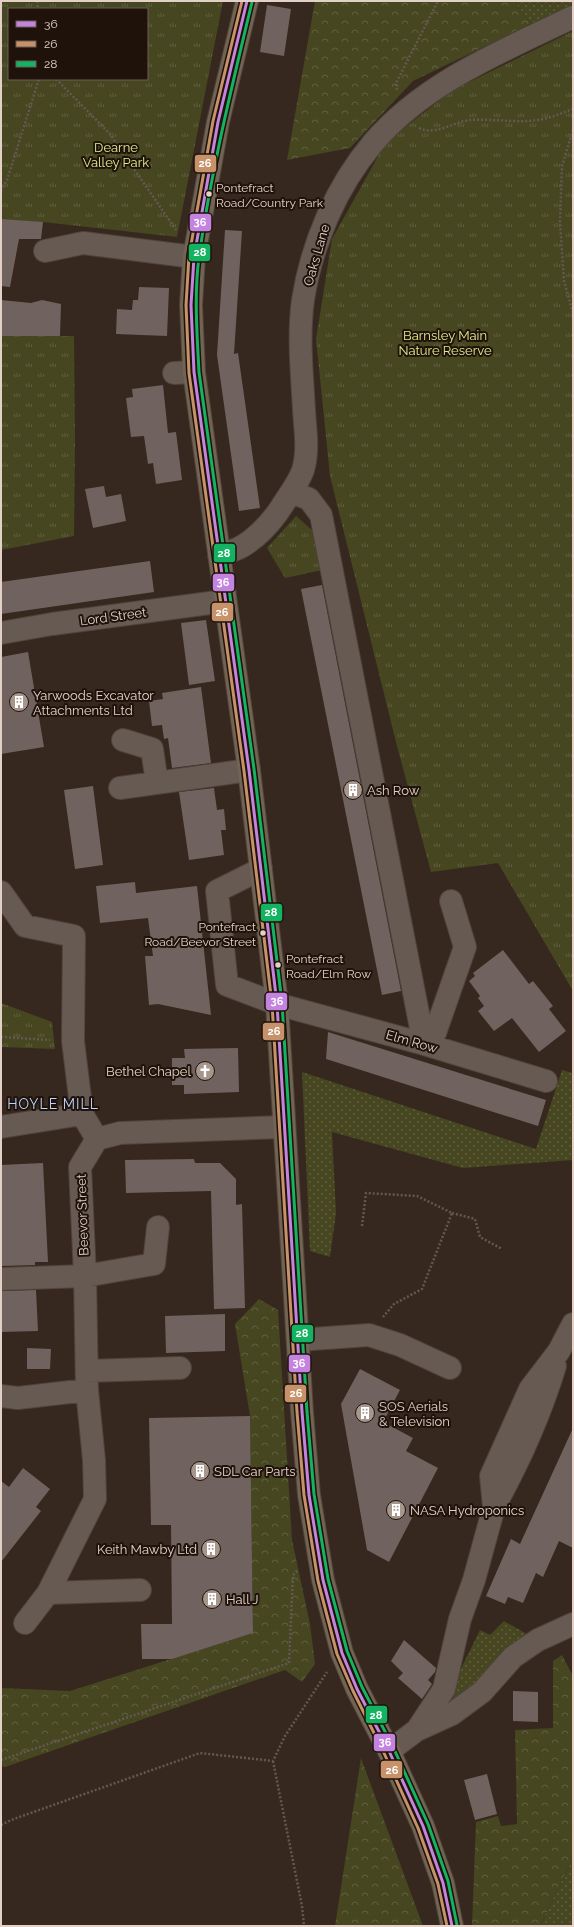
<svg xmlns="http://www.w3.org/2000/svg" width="574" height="1927" font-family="Raleway,sans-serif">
<defs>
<pattern id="grass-dots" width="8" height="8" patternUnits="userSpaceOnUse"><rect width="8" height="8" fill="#464621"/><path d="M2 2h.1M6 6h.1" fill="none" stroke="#616040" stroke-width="1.8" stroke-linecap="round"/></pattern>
<pattern id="forest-crowns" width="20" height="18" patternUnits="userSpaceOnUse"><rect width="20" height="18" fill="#464621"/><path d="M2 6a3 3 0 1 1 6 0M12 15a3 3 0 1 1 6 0" fill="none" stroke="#616040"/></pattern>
<pattern id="park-tufts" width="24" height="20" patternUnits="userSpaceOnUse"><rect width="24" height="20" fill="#464621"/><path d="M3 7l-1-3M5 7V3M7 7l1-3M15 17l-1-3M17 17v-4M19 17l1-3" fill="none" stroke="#616040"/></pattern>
</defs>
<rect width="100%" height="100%" fill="#36281e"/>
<path fill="url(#grass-dots)" d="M 514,1 L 573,1 L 573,4 L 531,24 Z
M 562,1070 L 573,1073 L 573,1160 L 463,1168 L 332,1132 L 336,1213 L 330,1257 L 310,1251 L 302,1072 L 536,1149 Z
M 504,1621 L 532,1637 L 449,1711 L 444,1703 L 480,1630 L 490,1635 Z
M 573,1858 L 573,1926 L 540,1926 Z"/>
<path fill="url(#forest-crowns)" d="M 315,1 L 514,1 L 531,24 L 413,81 L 350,148 L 287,160 Z
M 259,1299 L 278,1310 L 292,1540 L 310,1624 L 315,1664 L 302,1682 L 285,1670 L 5,1767 L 1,1766 L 1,1688 L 70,1691 L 253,1633 L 250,1416 L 235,1324 Z
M 562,1655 L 573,1676 L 573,1858 L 540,1926 L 472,1926 L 476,1822 L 498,1816 L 501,1826 L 517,1824 L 515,1730 L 553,1728 L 553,1661 Z
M 361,1758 L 423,1926 L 335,1926 Z"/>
<path fill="url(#park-tufts)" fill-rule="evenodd" d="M 1,1 L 223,1 L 177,237 L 43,222 L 1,227 ZM 9,9 L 147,9 L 147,79 L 9,79 Z
M 573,31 L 573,991 L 498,863 L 431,872 L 397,746 L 330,476 L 316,339 L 332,239 L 386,142 L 453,90 Z
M 1,336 L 74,336 L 75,442 L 74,536 L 1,550 Z
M 296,516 L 312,530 L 322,570 L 285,578 L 267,548 Z
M 1,1003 L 52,1022 L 55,1049 L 1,1047 Z"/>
<path fill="#70625e" d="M 267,5 L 291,9 L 284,56 L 260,52 Z
M 1,219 L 43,222 L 41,239 L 19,239 L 10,287 L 1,286 Z
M 225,230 L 242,231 L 234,354 L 238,353 L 260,508 L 239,511 L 217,355 Z
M 139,287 L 169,288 L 167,336 L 116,334 L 117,309 L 132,310 L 133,300 L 138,300 Z
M 1,300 L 31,303 L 42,300 L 61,304 L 60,336 L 1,336 Z
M 163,385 L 168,433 L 176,432 L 182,480 L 156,484 L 153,463 L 148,464 L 144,436 L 131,437 L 126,398 L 133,397 L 132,389 Z
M 104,486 L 106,497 L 121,494 L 126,521 L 93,528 L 85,489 Z
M 150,561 L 154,592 L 1,614 L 1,582 Z
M 322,585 L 401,991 L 382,995 L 301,589 Z
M 206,620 L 215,681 L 189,685 L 181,623 Z
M 28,652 L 44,747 L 1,754 L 1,657 Z
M 201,687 L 211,763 L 172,768 L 168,738 L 164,739 L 162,725 L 152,726 L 149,701 L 163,699 L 162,693 Z
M 93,786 L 103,865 L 75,869 L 64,790 Z
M 214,788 L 217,810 L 224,809 L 226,830 L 221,830 L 224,855 L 189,860 L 179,792 Z
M 135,882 L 136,893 L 197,886 L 211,1015 L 158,1004 L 149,1005 L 145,956 L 153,956 L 148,918 L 100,923 L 96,886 Z
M 503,950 L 529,984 L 533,981 L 553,1006 L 549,1009 L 566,1031 L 539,1052 L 512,1018 L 494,1031 L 478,1011 L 484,1006 L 478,998 L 480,996 L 469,981 L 475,976 L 473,973 Z
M 328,1032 L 546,1100 L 538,1126 L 326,1059 Z
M 238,1048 L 239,1092 L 184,1094 L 184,1085 L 172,1085 L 172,1058 L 185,1058 L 184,1049 Z
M 194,1159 L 195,1163 L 220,1163 L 236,1179 L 236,1205 L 242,1204 L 245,1308 L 214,1309 L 211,1191 L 126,1193 L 125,1160 Z
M 43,1163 L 48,1262 L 35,1262 L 35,1265 L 1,1266 L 1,1165 Z
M 36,1290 L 38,1331 L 1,1332 L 1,1291 Z
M 225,1314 L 225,1351 L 166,1353 L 165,1316 Z
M 27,1348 L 51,1349 L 50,1369 L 27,1369 Z
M 360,1369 L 400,1390 L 383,1422 L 413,1438 L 406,1451 L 438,1468 L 389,1562 L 367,1550 L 341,1404 Z
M 250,1416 L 253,1633 L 172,1659 L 142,1659 L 141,1624 L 172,1624 L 171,1525 L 151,1525 L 149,1418 Z
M 573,1428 L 573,1548 L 559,1541 L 543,1577 L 536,1573 L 523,1603 L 508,1597 L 505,1604 L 486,1596 L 511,1539 L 520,1544 Z
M 23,1468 L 50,1489 L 36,1507 L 41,1511 L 1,1562 L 1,1481 L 9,1487 Z
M 404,1640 L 436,1668 L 435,1672 L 428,1680 L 432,1684 L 422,1699 L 398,1678 L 403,1673 L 391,1661 Z
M 513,1691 L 538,1692 L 538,1722 L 513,1721 Z
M 487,1774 L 497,1814 L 475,1820 L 464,1780 Z"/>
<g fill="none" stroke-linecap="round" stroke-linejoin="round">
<defs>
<path id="minor" d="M 45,251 L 83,243 L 194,257
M 174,373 L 194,372
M 291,492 L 309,499 L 321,515 L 424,1044
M 219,555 C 225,553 233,551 239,548 C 255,540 272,522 282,506 C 289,495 299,482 303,470 C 309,450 305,429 304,410 C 302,374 298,336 303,300 C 312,243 336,187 373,143 C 425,82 503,51 573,17
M 1,633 L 52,624 L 225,601
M 123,740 L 152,749 L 157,783
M 120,788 L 249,770
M 261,869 L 217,891 L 227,985 L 277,1004 L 424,1044 L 546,1081
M 1,892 L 25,926 L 74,936 L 73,1041 L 82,1114 L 97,1139
M 424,1044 L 435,1033 L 465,947 L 451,901
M 1,1127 L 82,1114
M 1,1279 L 85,1276 L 154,1264 L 158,1227
M 298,1340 L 369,1335 L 400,1345 L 450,1368
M 87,1371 L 180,1368
M 1,1396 L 18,1398 L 87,1390
M 494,1507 C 519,1462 540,1415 555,1366
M 48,1593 L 140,1590
M 25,1623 L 48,1593 L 95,1499 L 94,1460 L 87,1390 L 85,1276 L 80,1167 L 97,1139 L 120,1133 L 284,1127
M 417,1730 L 452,1714 L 482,1692 L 513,1657 L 538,1640 L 573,1624
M 389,1751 L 417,1730 L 444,1689 L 460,1619 L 474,1580 L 494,1507 L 491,1476 L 530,1389 L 559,1351 L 573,1324"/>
<path id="highway" d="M 247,1 L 218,122 L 194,257 L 191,305 L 194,372 L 249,770 L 277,1004 L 302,1412 L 309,1495 L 323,1580 L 342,1653 L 357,1689 L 389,1751 L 423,1826 L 443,1883 L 452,1926"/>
</defs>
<use href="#minor" stroke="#50433b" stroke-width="24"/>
<use href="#highway" stroke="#50433b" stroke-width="24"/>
<path stroke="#635852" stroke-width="2.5" stroke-dasharray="2 2" stroke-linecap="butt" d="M 37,1 L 38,9
M 56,79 L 110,134 L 176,230
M 397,90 L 396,83 L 438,1
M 419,128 C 436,136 453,122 470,120 C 494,118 523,125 547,118 C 556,116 564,112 573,109
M 573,130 L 562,166 L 560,222 L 564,281 L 573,313
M 1,191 L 7,180 L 39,79
M 1,1037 L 50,1040
M 452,1213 L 475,1219 L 480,1237 L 502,1249
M 362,1226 L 366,1193 L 417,1196 L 452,1213 L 422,1289 L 394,1304 L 383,1317
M 1,1760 L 289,1663 L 293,1575 L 298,1570
M 273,1761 L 302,1906 L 304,1926
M 1,1825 L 11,1820 L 200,1753 L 273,1761 L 285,1736 L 327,1672"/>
<use href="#minor" stroke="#665a53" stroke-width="22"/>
<use href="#highway" stroke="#726453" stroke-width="22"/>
<defs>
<path id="bus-1" d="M 247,1 L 218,122 L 194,257 L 191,305 L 194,372 L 249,770 L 277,1004 L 302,1412 L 309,1495 L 323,1580 L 342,1653 L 357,1689 L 389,1751 L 423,1826 L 443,1883 L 452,1926"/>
<path id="bus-2" d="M 242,1 L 213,121 L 189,256 L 186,305 L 189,373 L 244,771 L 272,1004 L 297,1412 L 304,1495 L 318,1581 L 337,1654 L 353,1691 L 384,1753 L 418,1828 L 438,1884 L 447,1926"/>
<path id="bus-3" d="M 252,2 C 232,86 211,171 199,257 C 194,295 197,333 199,372 L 254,769 L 282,1003 L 307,1412 L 314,1494 L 328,1579 L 347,1651 L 362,1687 L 394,1749 L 428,1824 L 448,1881 L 457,1925"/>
</defs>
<use href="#bus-1" stroke="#1e120b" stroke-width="6"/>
<use href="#bus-2" stroke="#1e120b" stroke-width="6"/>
<use href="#bus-3" stroke="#1e120b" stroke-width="6"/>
<use href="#bus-1" stroke="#c483df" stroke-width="3"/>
<use href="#bus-2" stroke="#c7916a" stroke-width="3"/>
<use href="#bus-3" stroke="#13b361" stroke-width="3"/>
</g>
<defs>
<symbol id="building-disc" viewBox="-11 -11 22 22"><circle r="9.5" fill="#a6968c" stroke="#1e120b"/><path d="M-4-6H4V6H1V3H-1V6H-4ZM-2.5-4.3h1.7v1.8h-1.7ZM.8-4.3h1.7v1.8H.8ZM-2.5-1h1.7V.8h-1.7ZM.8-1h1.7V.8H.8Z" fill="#fff"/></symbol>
<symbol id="church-disc" viewBox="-11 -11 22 22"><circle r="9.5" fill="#a6968c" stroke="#1e120b"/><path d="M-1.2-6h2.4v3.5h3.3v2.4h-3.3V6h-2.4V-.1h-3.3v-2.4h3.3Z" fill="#fff"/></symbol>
</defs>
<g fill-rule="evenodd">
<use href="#building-disc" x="8" y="691" width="22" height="22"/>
<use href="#building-disc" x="342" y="779" width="22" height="22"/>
<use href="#church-disc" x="194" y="1060" width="22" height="22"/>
<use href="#building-disc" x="354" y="1402" width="22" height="22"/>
<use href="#building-disc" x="189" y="1460" width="22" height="22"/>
<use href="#building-disc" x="385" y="1499" width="22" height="22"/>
<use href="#building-disc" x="200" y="1538" width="22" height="22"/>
<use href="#building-disc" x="201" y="1588" width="22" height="22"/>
</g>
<g fill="#e3d1c7" stroke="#1e120b" stroke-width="1.5">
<circle cx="209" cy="194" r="3.5"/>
<circle cx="263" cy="933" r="3.5"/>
<circle cx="278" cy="965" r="3.5"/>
</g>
<g text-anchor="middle" stroke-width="4" stroke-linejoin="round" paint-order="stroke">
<g font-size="12" fill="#e3d1c7" stroke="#1e120b" text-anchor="start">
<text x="216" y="192">Pontefract<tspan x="216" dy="15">Road/Country Park</tspan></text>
<text x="256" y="931" text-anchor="end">Pontefract<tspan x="256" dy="15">Road/Beevor Street</tspan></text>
<text x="286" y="963">Pontefract<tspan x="286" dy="15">Road/Elm Row</tspan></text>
</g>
<g font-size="13" fill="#e1eb8c" stroke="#1e120b">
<text x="116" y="152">Dearne<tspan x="116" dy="15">Valley Park</tspan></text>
<text x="445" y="340">Barnsley Main<tspan x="445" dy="15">Nature Reserve</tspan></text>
</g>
<g font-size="13" fill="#e3d1c7" stroke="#1e120b">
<text transform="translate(316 255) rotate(-74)" y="5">Oaks Lane</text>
<text transform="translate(113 616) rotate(-8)" y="5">Lord Street</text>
<text transform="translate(412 1041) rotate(16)" y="5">Elm Row</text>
<text transform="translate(82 1215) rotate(-92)" y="5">Beevor Street</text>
</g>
<g font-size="13" fill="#e3d1c7" stroke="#1e120b" text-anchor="start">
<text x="33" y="700">Yarwoods Excavator<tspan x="33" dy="15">Attachments Ltd</tspan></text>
<text x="367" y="795">Ash Row</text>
<text x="191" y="1076" text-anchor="end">Bethel Chapel</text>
<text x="379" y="1411">SOS Aerials<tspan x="379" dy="15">&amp; Television</tspan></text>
<text x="214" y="1476">SDL Car Parts</text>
<text x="410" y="1515">NASA Hydroponics</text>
<text x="197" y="1554" text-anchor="end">Keith Mawby Ltd</text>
<text x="226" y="1604">Hall J</text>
</g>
<g font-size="14" letter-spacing="1" fill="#bdd4fb" stroke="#1e120b">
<text x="53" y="1109">HOYLE MILL</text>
</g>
</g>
<g stroke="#1e120b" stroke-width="1.5">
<rect x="194" y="154" width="23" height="19" rx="4" fill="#c7916a"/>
<rect x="189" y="213" width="23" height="19" rx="4" fill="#c483df"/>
<rect x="188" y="243" width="23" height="19" rx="4" fill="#13b361"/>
<rect x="213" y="543" width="23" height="20" rx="4" fill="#13b361"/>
<rect x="212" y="573" width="23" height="19" rx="4" fill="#c483df"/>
<rect x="211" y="602" width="23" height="20" rx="4" fill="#c7916a"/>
<rect x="260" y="903" width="23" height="19" rx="4" fill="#13b361"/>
<rect x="265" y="992" width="23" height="19" rx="4" fill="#c483df"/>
<rect x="262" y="1022" width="23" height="19" rx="4" fill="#c7916a"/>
<rect x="291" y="1324" width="23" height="19" rx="4" fill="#13b361"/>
<rect x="288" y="1354" width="23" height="19" rx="4" fill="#c483df"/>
<rect x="284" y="1384" width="23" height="19" rx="4" fill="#c7916a"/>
<rect x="365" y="1705" width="23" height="19" rx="4" fill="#13b361"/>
<rect x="373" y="1733" width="23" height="19" rx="4" fill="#c483df"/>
<rect x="380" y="1760" width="23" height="19" rx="4" fill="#c7916a"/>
</g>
<g font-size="11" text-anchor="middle" font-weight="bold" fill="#fff">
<text x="205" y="167">26</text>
<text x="200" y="226">36</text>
<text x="200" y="256">28</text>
<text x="224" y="557">28</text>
<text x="223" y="586">36</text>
<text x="222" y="616">26</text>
<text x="271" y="916">28</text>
<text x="277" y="1005">36</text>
<text x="274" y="1035">26</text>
<text x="302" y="1337">28</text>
<text x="299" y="1367">36</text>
<text x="296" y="1397">26</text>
<text x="376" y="1719">28</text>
<text x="385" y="1746">36</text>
<text x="392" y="1774">26</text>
</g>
<rect width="574" height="1927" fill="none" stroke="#e3d1c7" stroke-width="4"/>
<rect x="8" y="8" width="140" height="72" fill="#1e120b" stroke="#6d5e56"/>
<rect x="16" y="21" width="20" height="6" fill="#c483df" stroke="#6d5e56"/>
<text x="44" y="28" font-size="12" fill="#e3d1c7">36</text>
<rect x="16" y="41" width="20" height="6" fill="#c7916a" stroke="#6d5e56"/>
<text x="44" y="48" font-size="12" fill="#e3d1c7">26</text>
<rect x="16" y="61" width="20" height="6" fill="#13b361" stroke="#6d5e56"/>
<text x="44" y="68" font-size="12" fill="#e3d1c7">28</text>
</svg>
